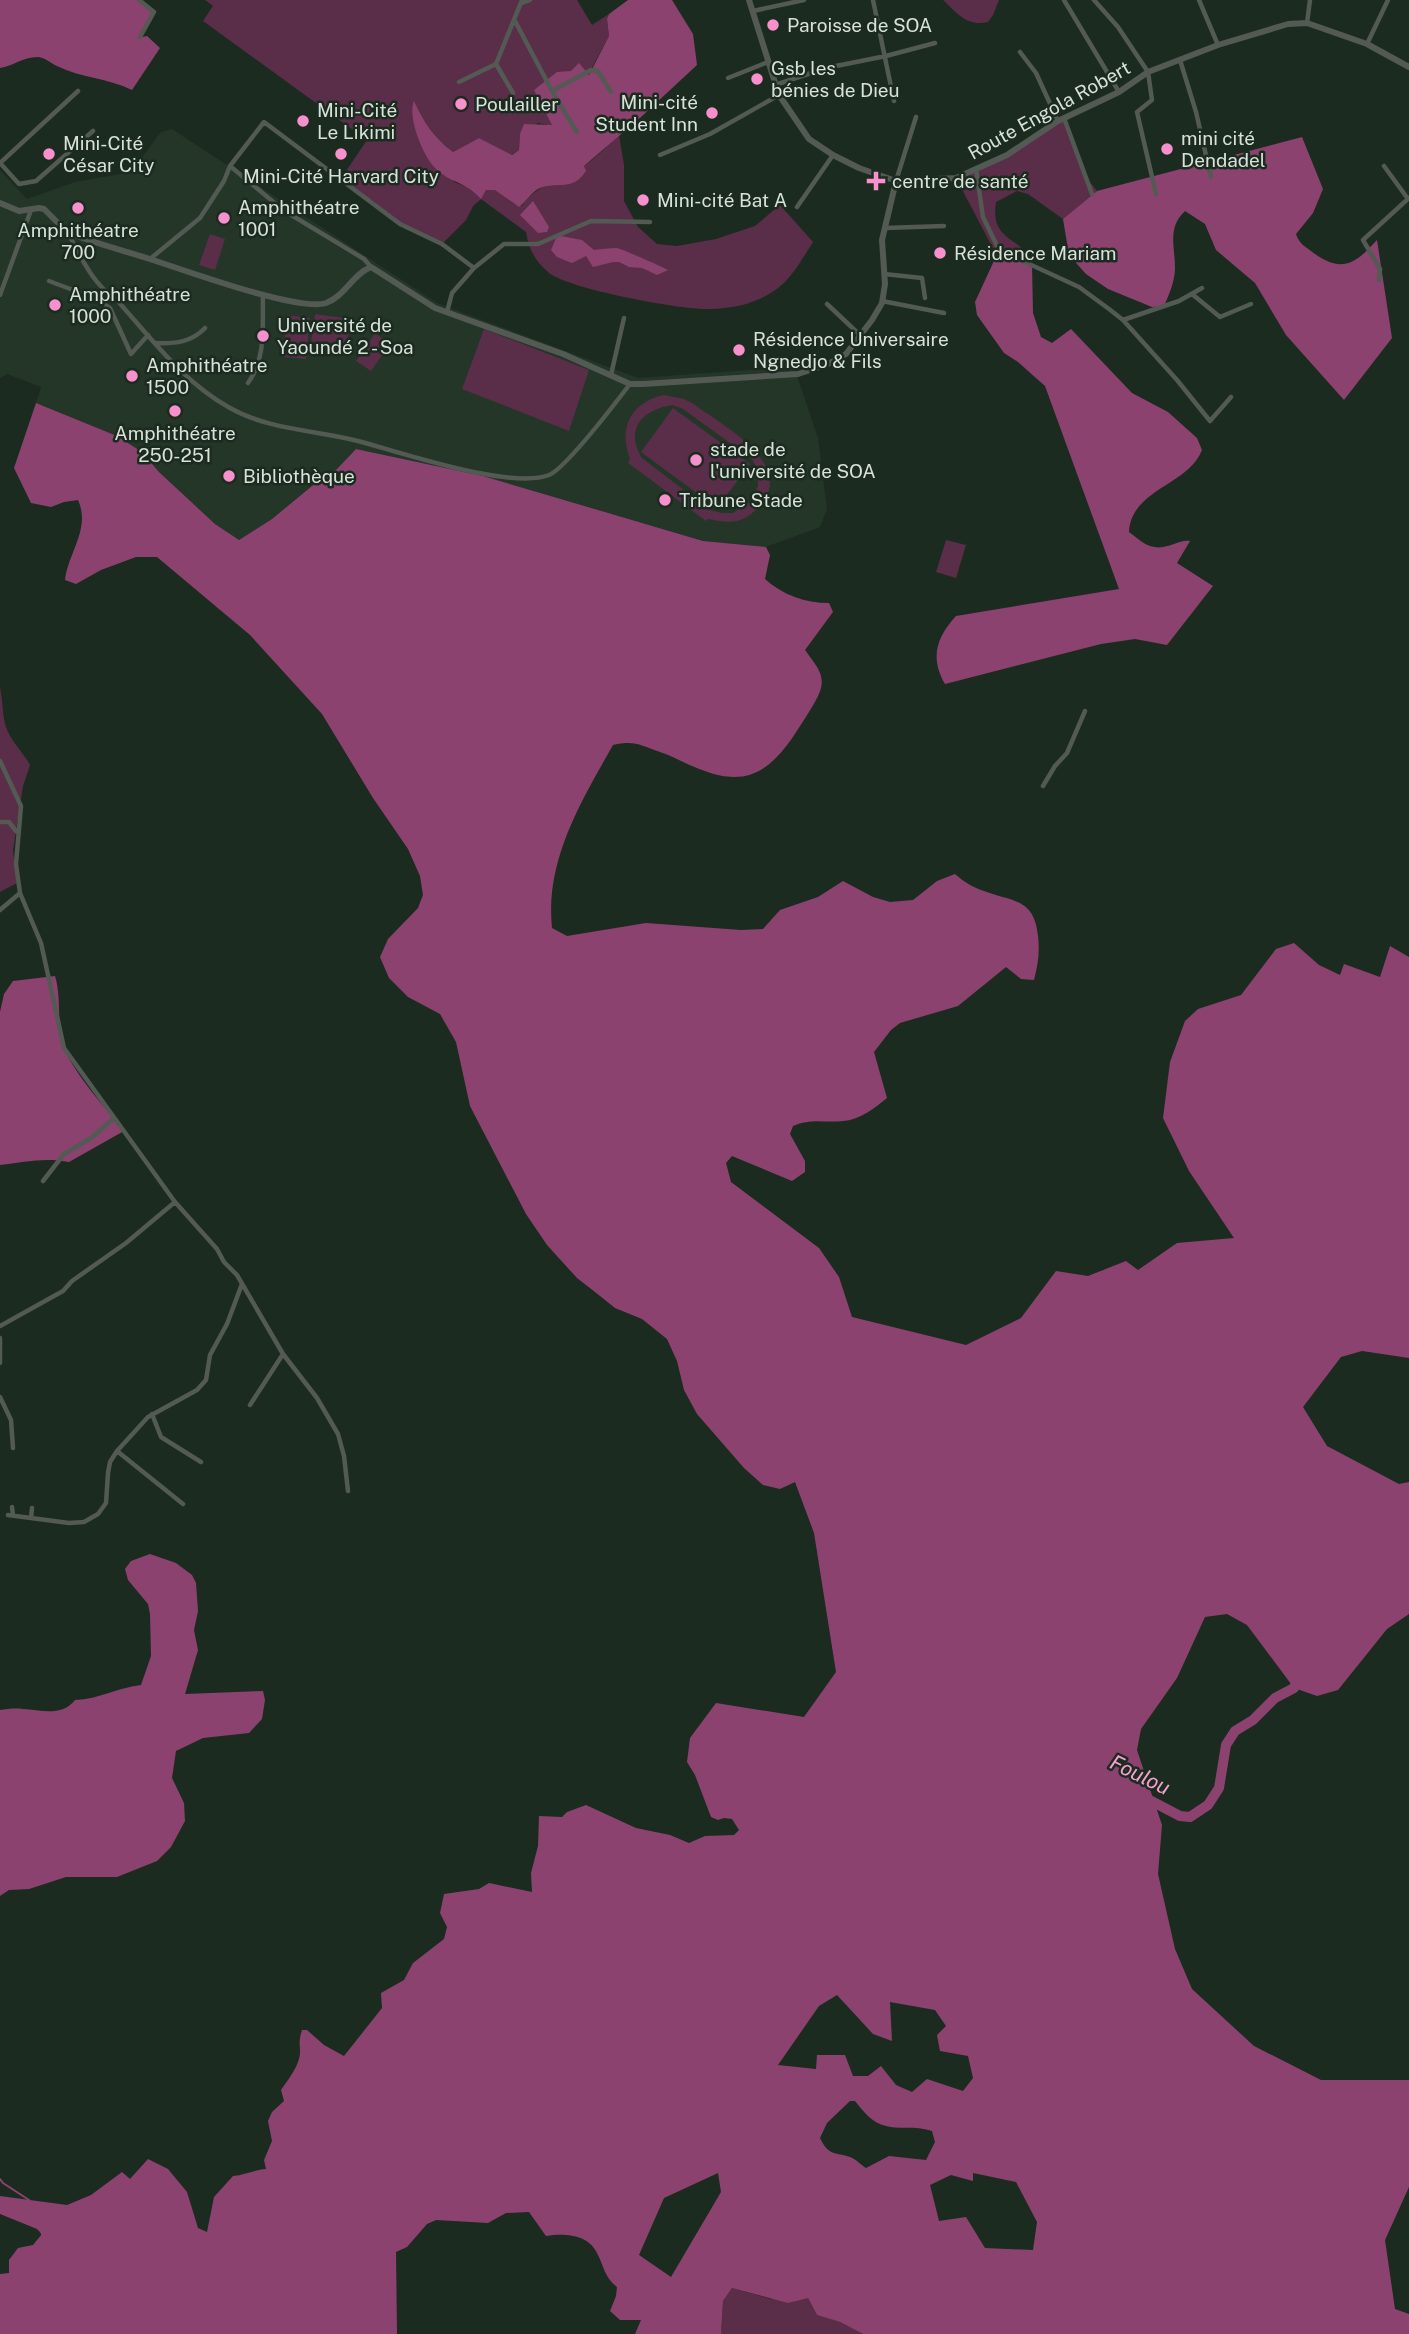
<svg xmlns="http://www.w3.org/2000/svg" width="1409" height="2334" font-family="'Public Sans',sans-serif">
<rect width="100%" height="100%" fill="#1c2b1f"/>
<path fill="#233627" d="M 172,129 L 437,303 L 638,378 L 794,367 L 818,438 L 827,509 L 820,527 L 766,547 L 703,541 L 483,476 L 356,449 L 337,469 L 312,486 L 272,519 L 239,540 L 215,524 L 159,472 L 142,452 L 117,436 L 36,403 L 41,387 L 7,374 L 0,378 L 0,170 L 27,199 L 75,182 L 131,172 L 161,132 Z"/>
<path fill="#5a2e48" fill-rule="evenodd" d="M 205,0 L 577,0 L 592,25 L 609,14 L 607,19 L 609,36 L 588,75 L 553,126 L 538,123 L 520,135 L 519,150 L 511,155 L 479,138 L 453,152 C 433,137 426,123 414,102 L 454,182 L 467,187 L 481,198 L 486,190 L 496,190 L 514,204 L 522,206 C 533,186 562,181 581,168 C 595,159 607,146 619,135 L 624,165 L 624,201 L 638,227 L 657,244 L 677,246 L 716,239 L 755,226 L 780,205 L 813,242 C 794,272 785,291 749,303 C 737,307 719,309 706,309 C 677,309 570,289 549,273 C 535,261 529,250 526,232 L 481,199 L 473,206 L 466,220 L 442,244 L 400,224 L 340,180 L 367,140 L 203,21 L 213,6 Z
M 943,0 L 999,0 L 993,15 L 988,22 C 967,27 957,13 943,0 Z
M 1064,119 L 1085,176 L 1097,191 L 1063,219 L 1028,194 L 1017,191 L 996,202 C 989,244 1026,237 1032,264 L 999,250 L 996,254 L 956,178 L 1007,155 Z
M 210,234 L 225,239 L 215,270 L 199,265 Z
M 315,314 L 351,319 L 345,354 L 310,349 Z
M 287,315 L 310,318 L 306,359 L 283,357 Z
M 484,329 L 589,370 L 569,431 L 462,389 Z
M 375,333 L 390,344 L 371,371 L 356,361 Z
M 664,395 L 684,399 L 692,403 C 720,424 800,465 758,508 C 741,525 729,523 708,519 L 706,521 L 628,463 L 630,459 C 618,428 631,402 664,395 ZM 673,405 L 683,409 L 752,459 L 757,469 L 758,486 L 751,501 L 733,513 L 722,513 L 710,510 L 642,458 C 624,429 643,409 673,405 Z
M 673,408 L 750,464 L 717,508 L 641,452 Z
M 946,540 L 966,545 L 956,578 L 936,572 Z
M 0,688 C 3,700 2,715 6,727 C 10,740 23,752 30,765 L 23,786 L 13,850 L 17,883 L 0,892 Z
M 732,2288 L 771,2299 L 808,2298 L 817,2315 L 840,2322 L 863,2334 L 721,2334 L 723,2301 Z"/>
<path fill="#8c426f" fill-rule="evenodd" d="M 0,0 L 139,0 L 154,12 L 142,37 L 147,36 L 160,48 L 132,90 C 108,78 81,78 57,66 C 50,63 45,57 37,57 C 23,57 13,66 0,68 Z
M 628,0 L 672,0 L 693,34 L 697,65 L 641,117 L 584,166 L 586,171 C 572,192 559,181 540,188 C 531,192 526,202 519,207 L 495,190 L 486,190 L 481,199 C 477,195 473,191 468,188 C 457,181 444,178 435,168 C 423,156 407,117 414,101 C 424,122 434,138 453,152 L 479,138 L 512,155 L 519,150 L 520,134 L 524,124 L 552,125 L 534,90 L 557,72 L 571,71 L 579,63 L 589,75 L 609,36 L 607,19 L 609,14 Z
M 1302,137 L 1323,189 L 1313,213 L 1296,234 C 1299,244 1306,247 1315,254 C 1343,274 1357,262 1377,240 L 1392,338 L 1344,400 L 1286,335 L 1255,283 L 1216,250 L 1205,224 L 1185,211 C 1167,228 1175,246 1175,268 C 1175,281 1169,295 1164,306 L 1152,307 L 1108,289 L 1086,274 L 1069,255 L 1063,219 L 1097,191 Z
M 533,201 L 549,227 L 547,232 L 538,233 L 520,215 Z
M 561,236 L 582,240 L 594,250 C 602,249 609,248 617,248 C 620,248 665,268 668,270 L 657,275 L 642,268 L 629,267 L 619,262 L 613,262 L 593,267 L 586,256 L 572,263 L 557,257 L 551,250 L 556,238 Z
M 999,250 L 1032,264 L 1033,313 L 1041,337 L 1052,343 L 1071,329 L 1132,393 L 1168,412 L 1197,438 L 1202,450 C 1189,485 1131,489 1129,532 C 1146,545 1152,552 1174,544 C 1180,542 1184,540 1190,541 L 1177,563 L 1213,586 L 1167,645 L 1135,639 L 1101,644 L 945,684 C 930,658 936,638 956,616 L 1119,589 L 1045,386 L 1018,362 L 1004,353 L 977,315 L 975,302 Z
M 36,403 L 117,436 L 142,452 L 159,472 L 215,524 L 239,540 L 272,519 L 312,486 L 337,469 L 356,449 L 483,476 L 703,541 L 766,547 L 770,555 L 765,579 C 783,595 805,603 829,603 L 833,612 L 805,650 C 822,673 829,680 812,707 C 785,750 763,793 705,771 C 689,766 675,757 660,752 C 640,745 635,740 613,745 C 581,802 545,860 552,928 L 567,936 L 646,923 L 741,930 L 763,929 L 780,910 L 818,897 L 843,881 L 873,897 L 890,902 L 913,900 L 937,881 L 955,874 C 964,882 972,887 984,891 C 1013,902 1034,898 1038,936 C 1040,952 1038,964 1034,980 L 1021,979 L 1006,967 L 958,1006 L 900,1023 L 891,1030 L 874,1052 L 887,1098 C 875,1108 859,1120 843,1121 C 825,1123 811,1118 793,1126 L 790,1134 L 805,1161 L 805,1172 L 792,1181 L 732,1156 L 726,1163 L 731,1182 L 819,1248 L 839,1277 L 852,1317 L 966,1345 L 1021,1318 L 1056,1271 L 1088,1276 L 1126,1261 L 1138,1270 L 1177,1243 L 1234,1238 L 1189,1171 L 1163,1118 L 1170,1062 L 1185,1021 L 1198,1009 L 1241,995 L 1276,949 L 1294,943 L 1319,965 L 1340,975 L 1344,964 L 1380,977 L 1390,946 L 1409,957 L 1409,1358 L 1362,1351 L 1341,1357 L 1303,1407 L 1327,1446 L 1399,1484 L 1409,1482 L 1409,1614 L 1387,1629 L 1338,1690 L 1317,1696 L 1294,1688 L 1247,1625 L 1227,1614 L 1205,1617 L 1177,1678 L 1141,1729 L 1137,1750 L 1162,1825 L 1158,1874 L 1175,1949 L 1192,1989 L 1254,2046 L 1321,2080 L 1409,2080 L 1409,2187 L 1385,2240 L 1395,2309 L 1409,2314 L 1409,2334 L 863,2334 L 840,2322 L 817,2315 L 808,2298 L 788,2303 L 732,2288 L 723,2301 L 721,2334 L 635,2334 L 641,2320 L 620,2320 L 610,2311 L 616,2296 L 617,2287 C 604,2277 604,2266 597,2253 C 588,2234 564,2233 546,2236 L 529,2212 L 506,2213 L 488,2223 L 436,2220 L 427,2224 L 407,2247 L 396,2252 L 397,2334 L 0,2334 L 0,2274 L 9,2273 L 9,2260 L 18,2248 L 33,2245 L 42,2234 L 37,2229 L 0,2214 L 0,2196 L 67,2205 L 91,2195 L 122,2172 L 130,2179 L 148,2159 L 168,2169 L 187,2192 L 198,2228 L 207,2232 L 214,2197 L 233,2176 C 245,2175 254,2170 266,2169 L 264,2160 L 272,2141 L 268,2121 L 272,2112 L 284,2101 L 281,2090 C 287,2081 296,2070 299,2059 C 302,2048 297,2045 302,2030 L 307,2030 L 324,2045 L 344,2056 L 382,2008 L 381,1993 L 404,1980 L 413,1963 L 444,1939 L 447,1927 L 440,1913 L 444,1894 L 479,1889 L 489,1883 L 532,1892 L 531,1873 L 538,1846 L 539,1816 L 562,1817 L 567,1812 L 586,1805 L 636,1828 L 670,1835 L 689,1843 L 705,1836 L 734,1835 L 739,1830 L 732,1819 L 724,1818 L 718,1820 L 711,1817 L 695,1775 L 687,1762 L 690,1738 L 716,1703 L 804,1717 L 836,1672 L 814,1533 L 795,1482 L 780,1489 L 763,1485 L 744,1468 L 697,1414 L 684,1390 L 677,1361 L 667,1339 L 642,1319 L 615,1308 L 595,1292 L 577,1278 L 547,1245 L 526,1214 L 470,1106 L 456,1042 L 440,1014 L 408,997 L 389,978 L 380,957 L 388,939 L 418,908 L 423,895 L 420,876 L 408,849 L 373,798 L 322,714 L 250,635 L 157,557 L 136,557 L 101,570 L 76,584 L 65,580 C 68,553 91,528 78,500 L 64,502 L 51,507 L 31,503 L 14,468 ZM 837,1995 L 873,2034 L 892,2041 L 890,2002 L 935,2010 L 946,2026 L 937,2035 L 940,2051 L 968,2056 L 973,2078 L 963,2091 L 927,2079 L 912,2092 L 896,2085 L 881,2066 L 868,2076 L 853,2076 L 845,2055 L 817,2055 L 816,2069 L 778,2065 L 819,2006 ZM 850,2101 L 855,2101 C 863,2111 872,2123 886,2126 C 902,2130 913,2125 932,2131 L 935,2142 L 926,2160 L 889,2156 L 866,2168 C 861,2165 856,2159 850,2157 C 836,2152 829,2157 820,2138 L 827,2123 ZM 718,2173 L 721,2192 L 671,2277 L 639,2255 L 664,2198 ZM 973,2173 L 1016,2182 L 1037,2222 L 1033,2250 L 985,2248 L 966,2217 L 939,2221 L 930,2185 L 951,2175 L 973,2181 Z
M 55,976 C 62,999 56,1024 64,1047 C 73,1073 106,1108 124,1131 L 69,1162 C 46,1157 23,1162 0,1165 L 0,1012 L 4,994 L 13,981 Z
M 150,1554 L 176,1563 L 192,1575 L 196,1583 L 198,1611 L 194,1630 L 198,1650 L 185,1694 L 263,1691 L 265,1700 L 262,1719 L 249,1733 L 203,1738 L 176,1751 L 172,1778 L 184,1803 L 185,1821 L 171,1847 L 157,1861 L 117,1877 L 66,1877 L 29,1889 L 9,1890 L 0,1896 L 0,1710 C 7,1709 15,1708 23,1709 C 41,1710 62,1717 75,1700 C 100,1699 116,1688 141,1685 L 151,1656 L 150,1614 L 148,1604 L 128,1580 L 125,1569 L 131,1561 Z"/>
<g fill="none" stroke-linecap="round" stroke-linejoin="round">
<path stroke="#8c426f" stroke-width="2" d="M 0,2179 L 3,2183 L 29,2200 L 42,2234 L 63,2260 L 68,2298 L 60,2334"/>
<path stroke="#8c426f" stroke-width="10" d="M 1303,2334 L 1295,2321 L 1274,2310 L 1218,2289 L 1173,2266 L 1108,2238 L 1101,2227 L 1095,2212 L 1089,2166 C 1108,2157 1107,2136 1118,2120 C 1121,2115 1126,2112 1130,2108 C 1149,2090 1156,2080 1183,2094 L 1196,2087 L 1209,2084 L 1213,2051 C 1201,2039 1186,2029 1168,2033 C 1157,2035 1151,2038 1140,2037 L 1134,2021 L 1145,2002 L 1144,1991 L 1135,1970 L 1136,1949 L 1092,1902 L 1096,1881 L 1064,1854 L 1082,1845 L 1040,1810 L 1041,1787 L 1055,1778 L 1086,1771 L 1115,1782 L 1180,1816 L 1190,1817 L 1208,1805 L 1219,1788 L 1226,1745 L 1235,1731 L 1253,1720 L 1275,1698 L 1294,1688 C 1295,1686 1297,1679 1297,1677 C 1296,1658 1281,1639 1315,1642 C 1323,1631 1322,1620 1328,1610 C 1334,1603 1341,1605 1348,1600 C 1358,1593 1363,1576 1368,1565 L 1377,1567 L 1389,1576 L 1409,1578"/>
<path stroke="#525a53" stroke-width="4.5" d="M 139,0 L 154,12 L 140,37
M 873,0 L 894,101
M 1064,0 L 1119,92
M 1094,0 L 1118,27 L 1148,72 L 1152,100 L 1137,112 L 1156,194
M 1199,0 L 1218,45
M 522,3 L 530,0
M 753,11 L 804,0
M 515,21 L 552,91 L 577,132
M 1307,23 L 1310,0
M 1367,44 L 1388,0
M 1020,52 L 1036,73 L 1058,121
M 1180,60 L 1196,112 L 1211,177
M 496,64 L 513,93
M 728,78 L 768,62
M 459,82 L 496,64 L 522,0
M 775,85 L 826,68 L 886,56 L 935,43
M 78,91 L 0,163 L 19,184 L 36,181 L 93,131
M 552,91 L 591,70 L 598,71 L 611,92
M 1064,118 L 1092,194
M 660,155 L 710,134 L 779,95
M 230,166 L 283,210 L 364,259 L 371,267
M 1384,166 L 1408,199
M 976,169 L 983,217 L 999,250 L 1079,287 L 1109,309 L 1123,320 L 1177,380 L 1210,421 L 1231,397
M 896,181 L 916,117
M 797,207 L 833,155
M 885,228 L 944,226
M 68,233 C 80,255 93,285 115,298 C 150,337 183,382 230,408 C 269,430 315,430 358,441 C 400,452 510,490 549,475 C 566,468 617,401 630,384
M 150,259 L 200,218 L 224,181 L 230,166 L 264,122 L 400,224 L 442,244 L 474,268 L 452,293 L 447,312
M 474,268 L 504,244 L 538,244 L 591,221 L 650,222
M 884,274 L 922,278 L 925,298
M 1379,280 L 1380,269 L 1363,240 L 1409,198
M 49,281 L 97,299 L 110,308 L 131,354 L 148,335
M 1192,294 L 1220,317 L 1251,304
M 0,295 L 31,210
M 882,301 L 944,313
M 827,304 L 861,336
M 1123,320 L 1179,301 L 1202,288
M 156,343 C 175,344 192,342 205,328
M 611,375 L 624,318
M 248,383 C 267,357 262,324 263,294
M 0,761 L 21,806 L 16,864 L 20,893 L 41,943 L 64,1048 L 175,1202 L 217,1249 L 224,1262 L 237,1275 L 283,1354 L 317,1398 L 338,1434 L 344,1456 L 348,1491
M 1043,786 L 1055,766 L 1067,753 L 1085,711
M 0,822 L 9,822 L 16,831
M 0,910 L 20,893
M 43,1181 L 64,1154 L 91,1138 L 114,1118
M 0,1326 L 63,1291 L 72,1281 L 126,1243 L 175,1202
M 0,1338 L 0,1363
M 0,1397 L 11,1420 L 13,1448
M 250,1405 L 283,1354
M 152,1414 L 161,1437 L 201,1462
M 117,1451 L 183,1504
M 12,1507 L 13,1515
M 8,1515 L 69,1523 L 84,1522 L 98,1514 L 106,1503 L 108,1473 L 110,1462 L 117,1451 L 148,1417 L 197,1390 L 206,1380 L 210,1355 L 227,1324 L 242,1284
M 31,1518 L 32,1508"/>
<path stroke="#525a53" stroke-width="6" d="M 749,0 L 779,95 L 809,139 L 833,155 L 859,168 L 896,181 L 956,178 L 1007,155 L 1058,121 L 1119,92 L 1148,72 L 1218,45 L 1288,24 L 1307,23 L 1367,44 L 1409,67
M 0,203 L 19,211 L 39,208 L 44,209 L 67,232 L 74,235 C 101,245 129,252 156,261 C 187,271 299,312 326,303 C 344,297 353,274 371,267 L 435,308 L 563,354 L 630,384 L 643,384 L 798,374 L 828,364 L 846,354 L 872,320 L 882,303 L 885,284 L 882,240 L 896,181"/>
</g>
<g fill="#f790cd" stroke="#1c2b1f" stroke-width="2.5">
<circle cx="773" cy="25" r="7"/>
<circle cx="757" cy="79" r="7"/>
<circle cx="461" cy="104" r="7"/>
<circle cx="712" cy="113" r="7"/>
<circle cx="303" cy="121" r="7"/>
<circle cx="1167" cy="149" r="7"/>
<circle cx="49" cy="154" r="7"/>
<circle cx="341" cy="154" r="7"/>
<path d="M872.5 170.5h7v7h7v7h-7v7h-7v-7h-7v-7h7z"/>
<circle cx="643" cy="200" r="7"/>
<circle cx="78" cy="208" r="7"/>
<circle cx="224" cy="218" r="7"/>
<circle cx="940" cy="253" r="7"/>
<circle cx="55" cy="305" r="7"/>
<circle cx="263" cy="336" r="7"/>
<circle cx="739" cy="350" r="7"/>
<circle cx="132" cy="376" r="7"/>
<circle cx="175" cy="411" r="7"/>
<circle cx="696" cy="460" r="7"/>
<circle cx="229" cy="476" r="7"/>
<circle cx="665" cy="500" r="7"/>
</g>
<g text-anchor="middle" stroke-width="5" stroke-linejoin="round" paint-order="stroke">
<g font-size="19" fill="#d7e1d9" stroke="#1c2b1f" text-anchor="start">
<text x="787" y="32">Paroisse de SOA</text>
<text x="771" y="75">Gsb les<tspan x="771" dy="22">bénies de Dieu</tspan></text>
<text x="698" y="109" text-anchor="end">Mini-cité<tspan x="698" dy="22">Student Inn</tspan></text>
<text x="475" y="111">Poulailler</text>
<text x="317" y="117">Mini-Cité<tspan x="317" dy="22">Le Likimi</tspan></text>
<text x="1181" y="145">mini cité<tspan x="1181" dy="22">Dendadel</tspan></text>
<text x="63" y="150">Mini-Cité<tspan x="63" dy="22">César City</tspan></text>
<text x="341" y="183" text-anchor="middle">Mini-Cité Harvard City</text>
<text x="892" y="188">centre de santé</text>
<text x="657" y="207">Mini-cité Bat A</text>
<text x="238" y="214">Amphithéatre<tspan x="238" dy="22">1001</tspan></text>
<text x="78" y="237" text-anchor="middle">Amphithéatre<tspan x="78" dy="22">700</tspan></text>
<text x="954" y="260">Résidence Mariam</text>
<text x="69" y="301">Amphithéatre<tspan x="69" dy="22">1000</tspan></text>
<text x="277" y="332">Université de<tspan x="277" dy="22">Yaoundé 2 - Soa</tspan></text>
<text x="753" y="346">Résidence Universaire<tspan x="753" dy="22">Ngnedjo &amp; Fils</tspan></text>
<text x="146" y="372">Amphithéatre<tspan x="146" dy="22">1500</tspan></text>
<text x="175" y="440" text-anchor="middle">Amphithéatre<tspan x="175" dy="22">250-251</tspan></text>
<text x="710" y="456">stade de<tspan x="710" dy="22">l'université de SOA</tspan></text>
<text x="243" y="483">Bibliothèque</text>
<text x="679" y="507">Tribune Stade</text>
</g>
<g font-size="19" fill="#d7e1d9" stroke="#1c2b1f">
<text transform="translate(1049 110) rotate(-29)" y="7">Route Engola Robert</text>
</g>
<g font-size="21" font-style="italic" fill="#f49fcf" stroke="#1c2b1f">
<text transform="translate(1140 1775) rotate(26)" y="7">Foulou</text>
</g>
</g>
</svg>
